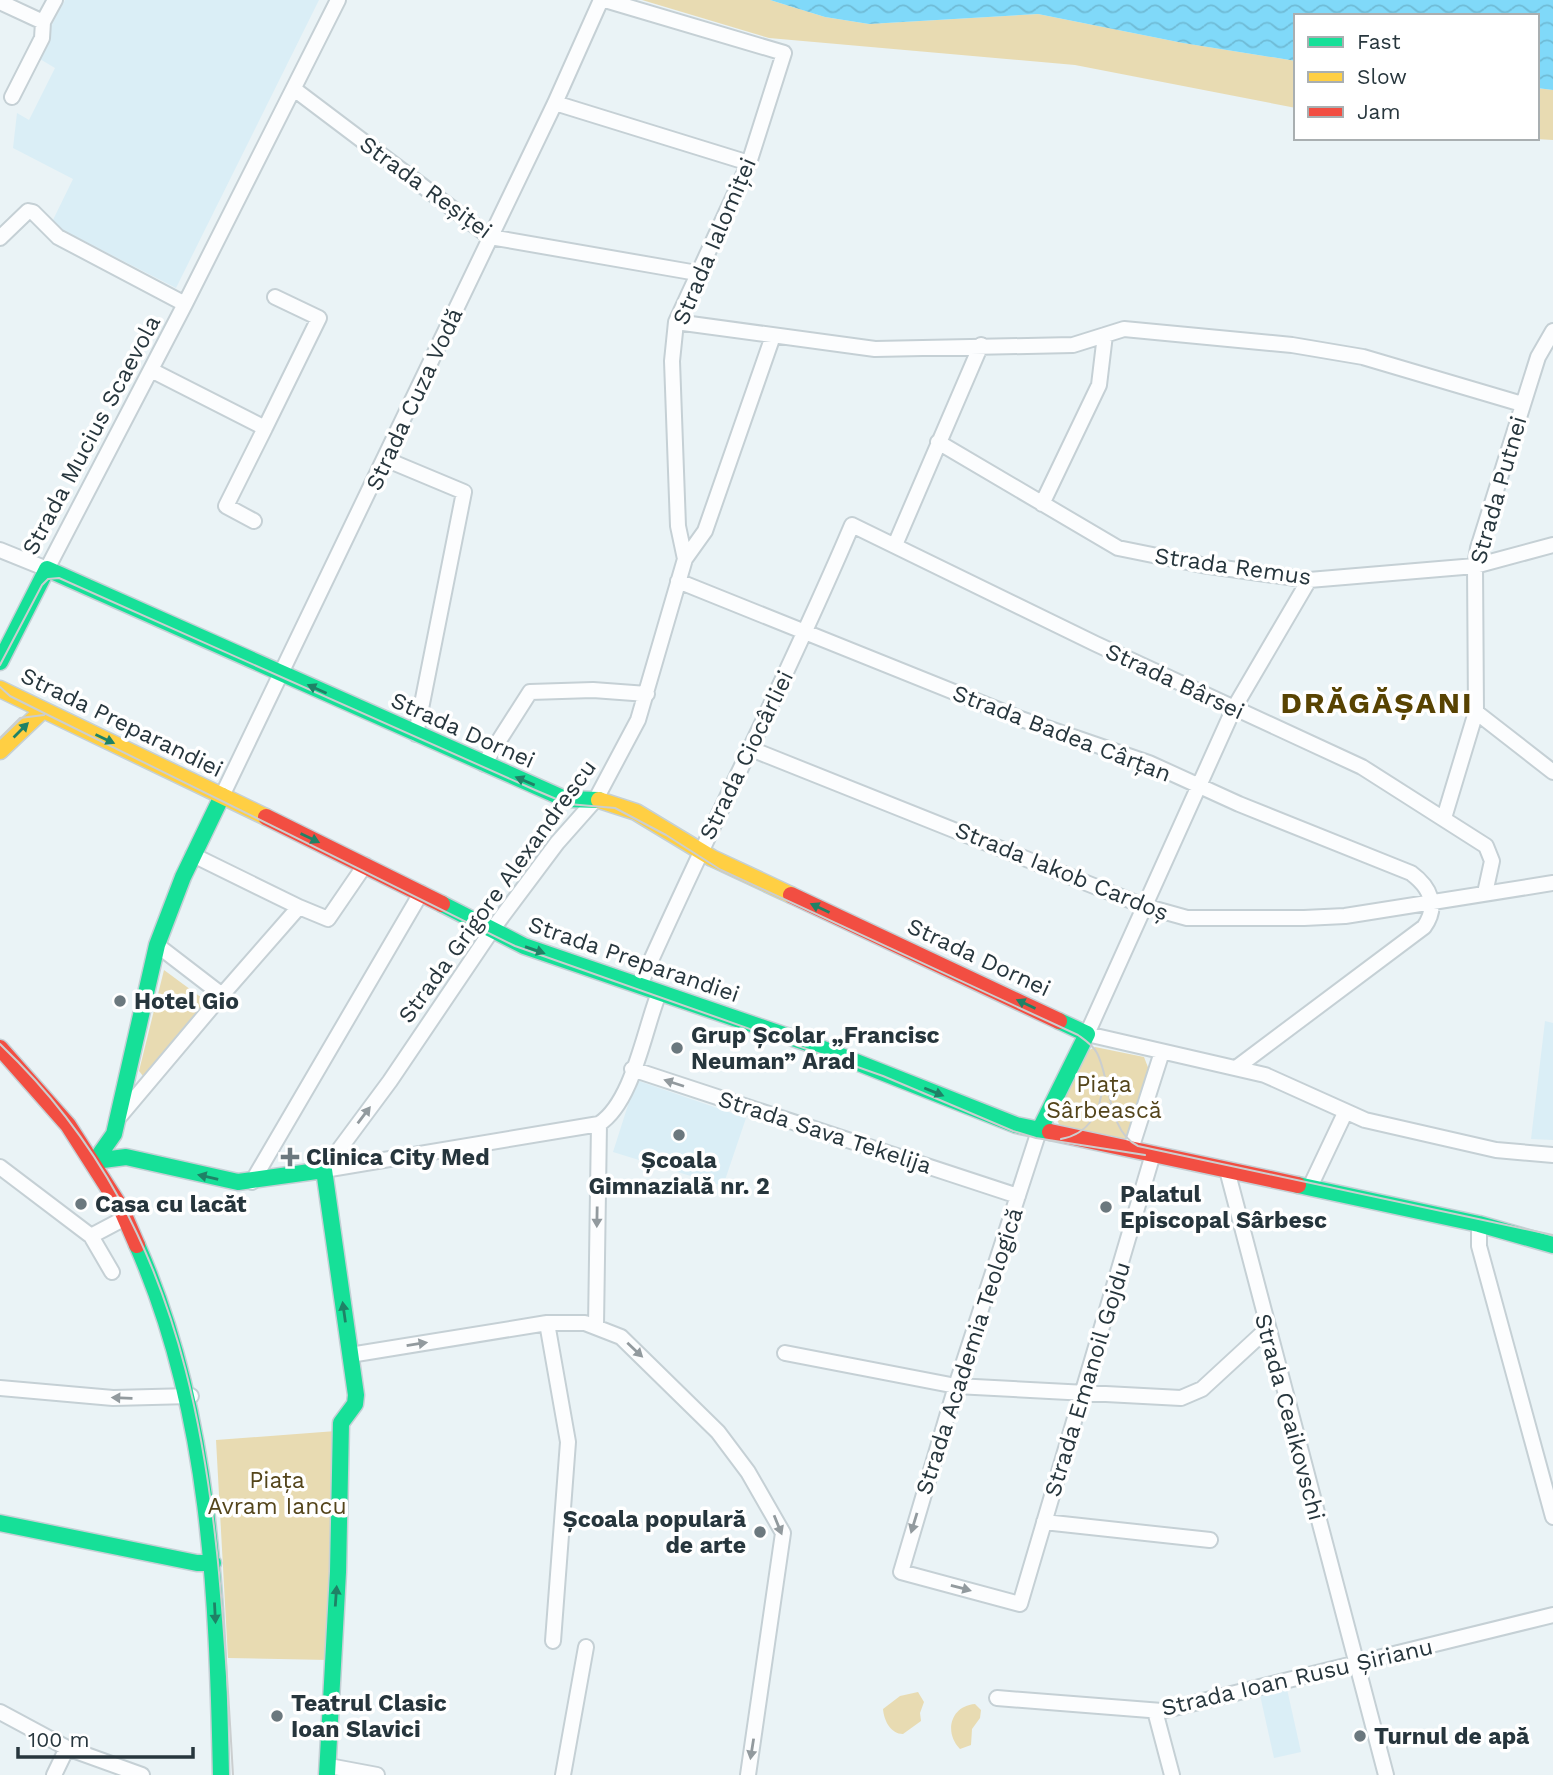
<svg xmlns="http://www.w3.org/2000/svg" width="1553" height="1775" font-family="'Work Sans',sans-serif">
<defs>
<pattern id="water-waves" width="16" height="10" patternUnits="userSpaceOnUse" patternTransform="scale(1.75)"><rect width="16" height="10" fill="#80d9f9"/><path d="M0 5q4-4 8 0t8 0" fill="none" stroke="#6fbbd6"/></pattern>
</defs>
<rect width="100%" height="100%" fill="#eaf3f6"/>
<path fill="#daeef6" d="M 65,0 L 319,0 L 176,288 L 51,224 L 73,179 L 13,148 L 17,113 L 29,120 L 55,68 L 35,56 Z
M 1545,1021 L 1553,1023 L 1553,1140 L 1531,1139 Z
M 636,1080 L 746,1118 L 723,1186 L 613,1152 Z
M 1287,1689 L 1301,1752 L 1274,1758 L 1260,1695 Z"/>
<path fill="#e8dbb2" d="M 642,0 L 770,0 L 825,17 L 869,24 L 1038,14 L 1183,43 L 1296,61 L 1296,108 L 1075,65 L 769,38 Z
M 1537,88 L 1553,90 L 1553,140 L 1519,138 L 1537,138 Z
M 164,970 L 206,1001 L 143,1076 L 139,1071 Z
M 1095,1047 L 1144,1057 L 1149,1070 L 1132,1131 L 1125,1139 L 1061,1129 L 1056,1117 L 1086,1052 Z
M 336,1431 L 329,1660 L 228,1658 L 216,1440 Z
M 918,1692 L 924,1702 L 920,1713 L 921,1721 L 903,1734 C 891,1734 884,1721 883,1709 L 900,1696 Z
M 975,1704 L 981,1710 L 980,1718 L 972,1729 L 971,1745 L 960,1749 C 944,1733 950,1706 975,1704 Z"/>
<path fill="url(#water-waves)" d="M 770,0 L 1553,0 L 1553,90 L 1537,88 L 1537,16 L 1296,16 L 1296,61 L 1183,43 L 1038,14 L 869,24 L 825,17 Z"/>
<g fill="none" stroke-linecap="round" stroke-linejoin="round">
<defs>
<path id="street" d="M 605,0 L 784,53 L 749,163 L 676,322 L 672,361 L 678,526 L 685,559
M 0,2 L 43,22
M 294,89 L 490,237 L 697,273
M 12,97 L 42,38 L 43,22 L 55,0
M 555,103 L 749,163
M 0,238 L 28,211 L 33,212 L 58,237 L 185,304
M 676,322 L 875,349 L 1073,345 L 1124,329 L 1292,345 L 1363,357 L 1522,404
M 151,370 L 265,428 L 319,318 L 275,297
M 938,442 L 1118,548 L 1202,565 L 1309,580 L 1475,566 L 1553,545
M 385,459 L 464,492 L 416,734
M 1042,504 L 1099,385 L 1105,335
M 254,521 L 226,506 L 265,428
M 895,545 L 981,345
M 0,550 L 47,569 L 185,304 L 338,0
M 1309,580 L 1234,708 L 1087,1034 L 1265,1075 L 1365,1120 L 1496,1150 L 1553,1155
M 678,581 L 1021,719 L 1149,763 L 1239,804 L 1411,873 C 1430,887 1439,906 1424,927 L 1236,1068
M 1476,712 L 1553,772
M 751,749 L 1144,906 L 1187,918 L 1304,918 L 1345,916 L 1553,883
M 484,764 L 530,692 L 593,690 L 647,694
M 222,796 L 555,103 L 601,0
M 1444,818 L 1476,712 L 1475,566 L 1478,548 L 1538,357 L 1553,331
M 193,855 L 299,907 L 222,995
M 299,907 L 328,919 L 365,865
M 640,985 C 708,831 786,681 852,525 L 1096,644 L 1362,767 L 1486,846 L 1492,861 L 1485,893
M 632,1069 L 1018,1196
M 120,1116 L 222,995 L 157,945
M 1039,1131 L 956,1386 L 901,1572 L 1020,1604 L 1153,1154
M 1131,1149 L 1162,1052
M 0,1167 L 91,1236 L 112,1272
M 324,1170 L 390,1081 L 492,930 L 557,843 L 596,799 L 638,720 L 685,559 L 705,531 L 773,336
M 324,1170 L 599,1124 C 633,1102 644,1030 659,993
M 1227,1170 L 1386,1775
M 252,1182 L 421,893
M 1310,1187 L 1345,1113
M 1479,1224 L 1479,1246 L 1553,1517
M 91,1236 L 125,1218
M 547,1323 L 568,1442 L 553,1641
M 596,1326 L 599,1124
M 785,1353 L 956,1386 L 1181,1398 L 1202,1389 L 1267,1329
M 350,1355 L 547,1323 L 585,1323 L 621,1337 L 718,1432 L 748,1472 L 783,1533 L 748,1775
M 0,1388 L 113,1398 L 191,1396
M 1044,1522 L 1210,1540
M 997,1698 L 1162,1711 L 1553,1615
M 1155,1711 L 1172,1775
M 0,1712 L 67,1748 L 142,1775
M 329,1766 L 377,1775
M 54,1775 L 67,1748
M 563,1775 L 586,1647"/>
<path id="fast" d="M 0,662 L 47,569 L 565,799 L 599,800
M 442,904 L 524,946 L 813,1045 L 1016,1125 L 1050,1132
M 1039,1131 L 1087,1034 L 1059,1021
M 95,1161 L 114,1134 L 157,945 L 183,877 L 222,796
M 95,1161 L 126,1157 L 238,1182 L 324,1170 L 356,1395 L 355,1404 L 341,1423 L 338,1572 L 327,1775
M 1298,1185 L 1479,1224 L 1553,1245
M 137,1245 C 211,1413 217,1595 221,1775
M 0,1523 L 197,1563 L 213,1563"/>
<path id="slow" d="M 0,689 L 266,817
M 0,751 L 43,710
M 599,800 L 636,812 L 712,858 L 791,895"/>
<path id="jam" d="M 266,817 L 442,904
M 791,895 L 1059,1021
M 0,1048 L 68,1125 L 121,1208 L 137,1245
M 1050,1132 L 1298,1185"/>
</defs>
<use href="#street" stroke="#c5d0d5" stroke-width="18"/>
<use href="#fast" stroke="#c5d0d5" stroke-width="19"/>
<use href="#slow" stroke="#c5d0d5" stroke-width="19"/>
<use href="#jam" stroke="#c5d0d5" stroke-width="19"/>
<use href="#street" stroke="#fcfdfe" stroke-width="14"/>
<use href="#fast" stroke="#16e098" stroke-width="16"/>
<use href="#slow" stroke="#ffcf43" stroke-width="16"/>
<use href="#jam" stroke="#f24e42" stroke-width="16"/>
<path stroke="#cbcecf" stroke-width="2" d="M 0,665 L 42,585 L 48,579 L 59,578 L 535,790 L 568,804 L 615,808 L 666,835 L 721,870 L 1078,1035 C 1085,1040 1093,1045 1097,1053 C 1111,1080 1107,1131 1138,1146 L 1553,1235
M 0,687 L 10,696 L 48,715 L 515,946 L 883,1076 L 1013,1131 L 1036,1138 L 1145,1155
M 0,738 L 20,718 L 44,715
M 0,1044 C 209,1243 217,1505 233,1775
M 1061,1139 C 1090,1134 1101,1110 1103,1083"/>
</g>
<defs><path id="oneway-solid" d="M-6-.8H1V-3.2L6.5 0L1 3.2V.8H-6Z" transform="scale(1.75)"/></defs>
<g fill="#1f8266">
<use href="#oneway-solid" transform="translate(317 689) rotate(-156)"/>
<use href="#oneway-solid" transform="translate(21 730) rotate(-45)"/>
<use href="#oneway-solid" transform="translate(105 739) rotate(25)"/>
<use href="#oneway-solid" transform="translate(525 781) rotate(-157)"/>
<use href="#oneway-solid" transform="translate(310 838) rotate(26)"/>
<use href="#oneway-solid" transform="translate(820 908) rotate(-155)"/>
<use href="#oneway-solid" transform="translate(535 950) rotate(19)"/>
<use href="#oneway-solid" transform="translate(1026 1004) rotate(-155)"/>
<use href="#oneway-solid" transform="translate(934 1092) rotate(22)"/>
<use href="#oneway-solid" transform="translate(208 1177) rotate(-167)"/>
<use href="#oneway-solid" transform="translate(344 1312) rotate(-98)"/>
<use href="#oneway-solid" transform="translate(336 1596) rotate(-86)"/>
<use href="#oneway-solid" transform="translate(215 1613) rotate(87)"/>
</g>
<g fill="#929a9e">
<use href="#oneway-solid" transform="translate(674 1083) rotate(-162)"/>
<use href="#oneway-solid" transform="translate(364 1115) rotate(-53)"/>
<use href="#oneway-solid" transform="translate(597 1217) rotate(91)"/>
<use href="#oneway-solid" transform="translate(417 1344) rotate(-9)"/>
<use href="#oneway-solid" transform="translate(635 1350) rotate(43)"/>
<use href="#oneway-solid" transform="translate(122 1398) rotate(-178)"/>
<use href="#oneway-solid" transform="translate(914 1523) rotate(107)"/>
<use href="#oneway-solid" transform="translate(778 1525) rotate(68)"/>
<use href="#oneway-solid" transform="translate(961 1588) rotate(15)"/>
<use href="#oneway-solid" transform="translate(752 1749) rotate(99)"/>
</g>
<g fill="#6b787e" stroke="#fff" stroke-width="2.5">
<circle cx="120" cy="1001" r="7"/>
<circle cx="677" cy="1048" r="7"/>
<circle cx="679" cy="1135" r="7"/>
<path d="M286.5 1146.5h7v7h7v7h-7v7h-7v-7h-7v-7h7z"/>
<circle cx="81" cy="1204" r="7"/>
<circle cx="1106" cy="1207" r="7"/>
<circle cx="760" cy="1532" r="7"/>
<circle cx="277" cy="1716" r="7"/>
<circle cx="1360" cy="1736" r="7"/>
</g>
<g text-anchor="middle" stroke-width="7" stroke-linejoin="round" paint-order="stroke">
<g font-size="23" fill="#27363d" stroke="#fff">
<text transform="translate(426 187) rotate(36)" y="8">Strada Reșiței</text>
<text transform="translate(714 241) rotate(-67)" y="8">Strada Ialomiței</text>
<text transform="translate(414 399) rotate(-65)" y="8">Strada Cuza Vodă</text>
<text transform="translate(91 435) rotate(-62)" y="8">Strada Mucius Scaevola</text>
<text transform="translate(1498 490) rotate(-74)" y="8">Strada Putnei</text>
<text transform="translate(1233 566) rotate(8)" y="8">Strada Remus</text>
<text transform="translate(1175 681) rotate(25)" y="8">Strada Bârsei</text>
<text transform="translate(122 722) rotate(26)" y="8">Strada Preparandiei</text>
<text transform="translate(463 730) rotate(24)" y="8">Strada Dornei</text>
<text transform="translate(1062 733) rotate(21)" y="8">Strada Badea Cârțan</text>
<text transform="translate(746 755) rotate(-64)" y="8">Strada Ciocârliei</text>
<text transform="translate(1062 871) rotate(22)" y="8">Strada Iakob Cardoș</text>
<text transform="translate(497 891) rotate(-54)" y="8">Strada Grigore Alexandrescu</text>
<text transform="translate(979 957) rotate(25)" y="8">Strada Dornei</text>
<text transform="translate(634 959) rotate(19)" y="8">Strada Preparandiei</text>
<text transform="translate(825 1132) rotate(18)" y="8">Strada Sava Tekelija</text>
<text transform="translate(969 1351) rotate(-72)" y="8">Strada Academia Teologică</text>
<text transform="translate(1087 1379) rotate(-73)" y="8">Strada Emanoil Gojdu</text>
<text transform="translate(1290 1417) rotate(75)" y="8">Strada Ceaikovschi</text>
<text transform="translate(1297 1677) rotate(-13)" y="8">Strada Ioan Rusu Șirianu</text>
</g>
<g font-size="23" font-weight="bold" fill="#27363d" stroke="#fff" text-anchor="start">
<text x="134" y="1009">Hotel Gio</text>
<text x="691" y="1043">Grup Școlar „Francisc<tspan x="691" dy="26">Neuman” Arad</tspan></text>
<text x="306" y="1165">Clinica City Med</text>
<text x="679" y="1168" text-anchor="middle">Școala<tspan x="679" dy="26">Gimnazială nr. 2</tspan></text>
<text x="1120" y="1202">Palatul<tspan x="1120" dy="26">Episcopal Sârbesc</tspan></text>
<text x="95" y="1212">Casa cu lacăt</text>
<text x="746" y="1527" text-anchor="end">Școala populară<tspan x="746" dy="26">de arte</tspan></text>
<text x="291" y="1711">Teatrul Clasic<tspan x="291" dy="26">Ioan Slavici</tspan></text>
<text x="1374" y="1744">Turnul de apă</text>
</g>
<g font-size="23" fill="#54451b" stroke="#fff">
<text x="1104" y="1092">Piața<tspan x="1104" dy="26">Sârbească</tspan></text>
<text x="277" y="1488">Piața<tspan x="277" dy="26">Avram Iancu</tspan></text>
</g>
<g font-size="30" font-weight="bold" letter-spacing="2" fill="#584302" stroke="#fff">
<text x="1377" y="713">DRĂGĂȘANI</text>
</g>
</g>
<rect x="1294" y="14" width="245" height="126" fill="#ffffff" stroke="#a9afb1" stroke-width="2"/>
<rect x="1308" y="37" width="35" height="10" fill="#16e098" stroke="#a9afb1" stroke-width="2"/>
<text x="1357" y="49" font-size="21" fill="#27363d">Fast</text>
<rect x="1308" y="72" width="35" height="10" fill="#ffcf43" stroke="#a9afb1" stroke-width="2"/>
<text x="1357" y="84" font-size="21" fill="#27363d">Slow</text>
<rect x="1308" y="107" width="35" height="10" fill="#f24e42" stroke="#a9afb1" stroke-width="2"/>
<text x="1357" y="119" font-size="21" fill="#27363d">Jam</text>
<path d="M18 1747v10h175v-10" fill="none" stroke="#27363d" stroke-width="3.5"/>
<text x="28" y="1747" font-size="21" fill="#27363d" stroke="#ffffff" stroke-width="5" paint-order="stroke">100 m</text>
</svg>
